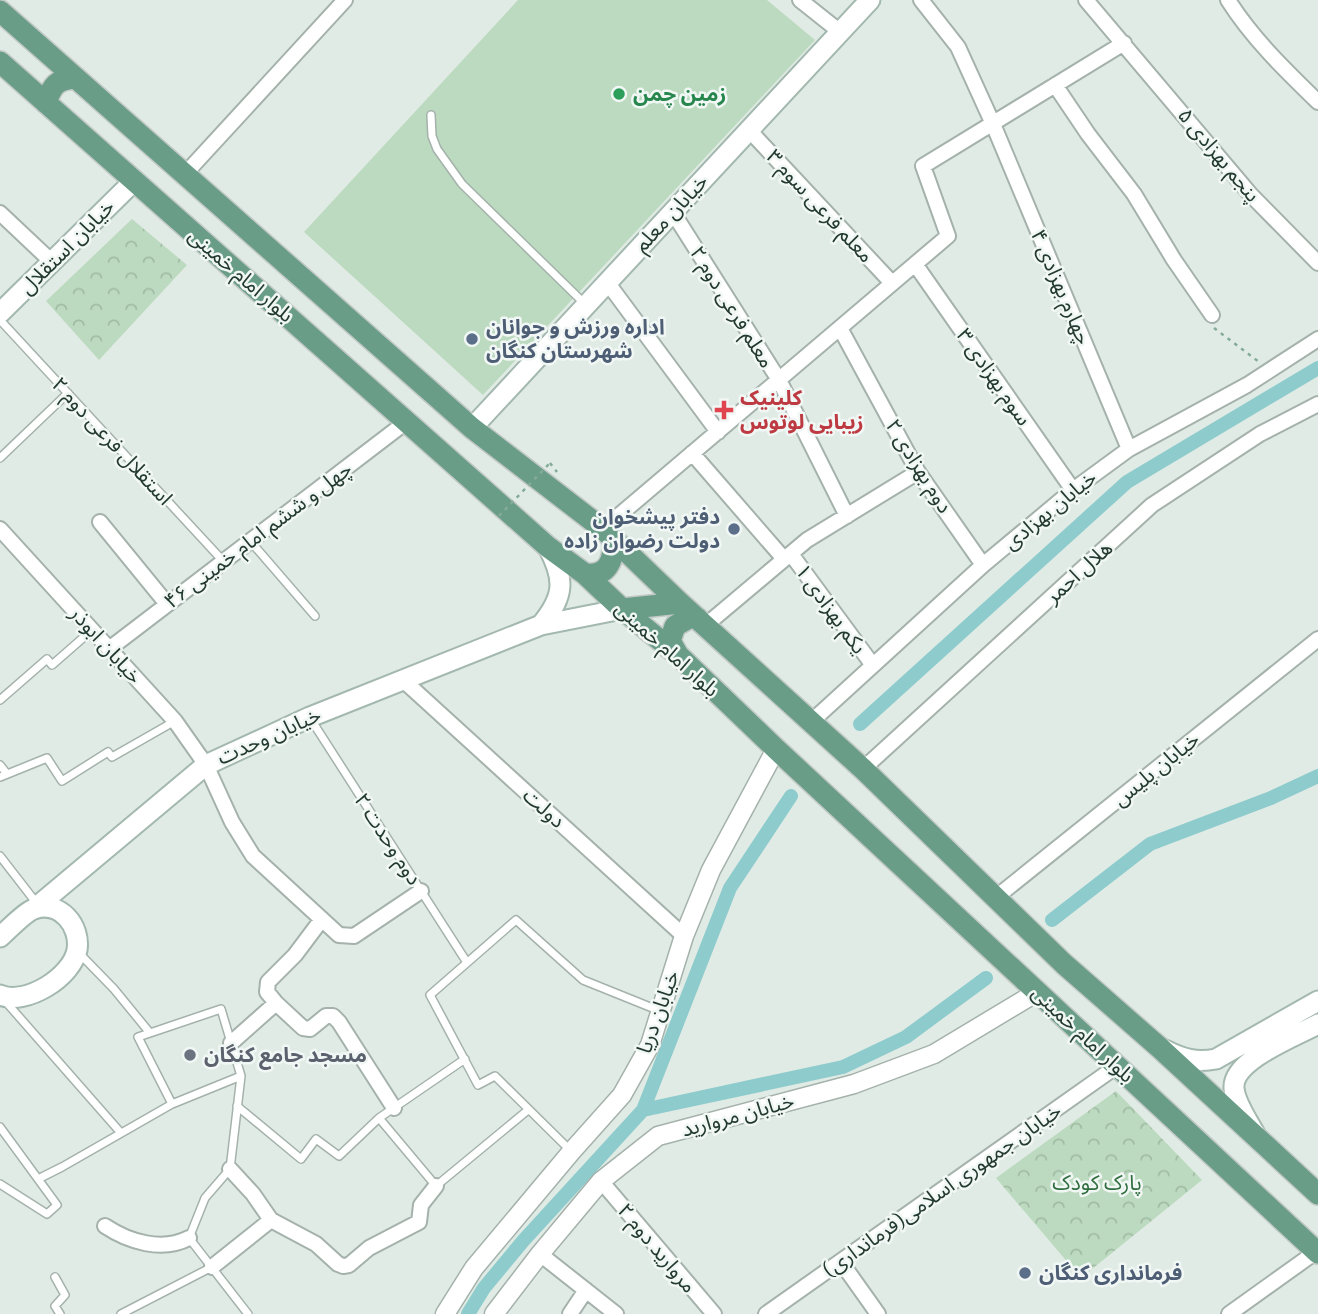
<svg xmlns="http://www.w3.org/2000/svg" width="1318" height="1314" font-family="'Exo 2','Noto Sans Arabic',sans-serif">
<defs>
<pattern id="forest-crowns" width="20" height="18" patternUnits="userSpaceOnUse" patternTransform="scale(1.75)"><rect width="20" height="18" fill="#bcdabf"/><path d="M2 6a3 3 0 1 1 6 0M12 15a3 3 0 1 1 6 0" fill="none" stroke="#a1bca4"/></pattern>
</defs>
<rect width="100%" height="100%" fill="#e1ebe5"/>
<path fill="url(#forest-crowns)" d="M 132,219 L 187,265 L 99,360 L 46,301 Z
M 1116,1091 L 1202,1180 L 1081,1278 L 996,1178 Z"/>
<path fill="#bcdabf" d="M 518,0 L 767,0 L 815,40 L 483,395 L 304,232 Z"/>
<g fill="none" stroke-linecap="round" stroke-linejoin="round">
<path stroke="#8dcbcc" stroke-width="14" d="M 860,724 L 1127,482 L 1318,368
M 1052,920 L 1150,844 L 1271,798 L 1318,776
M 643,1110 L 843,1067 L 906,1037 L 986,978
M 468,1314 L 484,1288 L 523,1241 L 643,1110 L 730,888 L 791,796"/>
<defs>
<path id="service" d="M 431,115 L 432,136 L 437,149 L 462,184 L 586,305
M 0,320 L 224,562
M 0,458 L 68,393
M 251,542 L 315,616
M 0,700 L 47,659 L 52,665 L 92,630
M 310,718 L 466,961
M 0,765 L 7,774
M 0,777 L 47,758 L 62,781 L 108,752 L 112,757 L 175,721
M 0,856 L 38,905
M 78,952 L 114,989 L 150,1033 L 221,1009 L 241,1076 L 230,1169 L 205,1198 L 189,1238 L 248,1314
M 6,1002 L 121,1133
M 150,1033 L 138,1037 L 172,1104
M 237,1106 L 301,1159 L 316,1139 L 339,1156 L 379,1118 L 436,1186 L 528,1110
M 379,1118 L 465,1059
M 0,1127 L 38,1179
M 570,1150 L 495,1076 L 478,1085 L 430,995 L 516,920 L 583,980 L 660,1011
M 0,1184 L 47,1214 L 57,1205 L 38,1179 L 62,1167 L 172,1104 L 241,1076
M 55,1277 L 65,1295 L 55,1306 L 60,1314
M 121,1314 L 212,1267"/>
<path id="minor" d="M 800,0 L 839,31
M 921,0 L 958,47 L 993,124 L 1129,449
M 1086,0 L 1251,195 L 1318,263
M 1228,0 C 1252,38 1285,70 1318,102
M 1055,85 L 1088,134 L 1134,194 L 1174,260 L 1212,315
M 748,129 L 892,283
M 185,174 L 345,0
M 672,211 L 779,380 L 847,516
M 0,213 L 52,262
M 915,264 L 1073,490
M 607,282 L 718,432
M 840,328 L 918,472 L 983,565
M 692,453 L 784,559
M 100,522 L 167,604
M 0,529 L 175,721 L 206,765 L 232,822 L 253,856 L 339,935 L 354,936 L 421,891
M 603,529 L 948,236 L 923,166 L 1124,43
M 791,554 L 872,664
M 706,625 L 807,540 L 918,472
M 109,649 L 406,422
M 403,680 L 684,936
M 812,721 L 983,565 L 1073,490 L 1129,449 L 1247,385 L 1318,339
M 863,769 L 1152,505 L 1260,434 L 1318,404
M 994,899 L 1318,639
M 276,1003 L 303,1028 L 310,1029 L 326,1016 L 333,1016 L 339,1022 L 394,1108
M 231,1043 L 276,1003 L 267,992 L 268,982 L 295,955 L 322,919
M 230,1169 L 253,1194 L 271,1220 L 316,1244 L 338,1264 L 343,1266 L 349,1265 L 369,1248 L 419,1222 L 421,1205 L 436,1186
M 601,1181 L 714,1314
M 105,1226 C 129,1242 162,1252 189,1238
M 540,1254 L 616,1314
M 841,1262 L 878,1314
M 212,1267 L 271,1220
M 570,1314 L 586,1290
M 766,1314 L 1117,1066
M 1229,1314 L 1317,1251"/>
<path id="tertiary" d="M 445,1314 L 474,1268 L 572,1151 L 622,1095 L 650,1045 L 684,936 L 711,870 L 776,749
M 494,1314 L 540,1254 L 601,1181 L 658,1136 L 854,1084 L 934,1054 L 1037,992"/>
<path id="secondary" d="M 0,313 L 134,181
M 472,428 L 870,0
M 541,625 C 565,596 565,579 548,547
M 34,909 L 206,765 L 310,717 L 541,625 L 622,609
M 0,937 C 8,930 25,912 34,909 C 60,900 81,926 77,950 C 72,977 26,1006 0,995
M 1165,1050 C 1183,1059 1196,1063 1216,1059 L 1318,1001
M 1255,1134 C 1248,1121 1235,1103 1234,1088 C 1232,1060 1296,1036 1318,1024"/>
<path id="primary" d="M 0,11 L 472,428 L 603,529 L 680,603 L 863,769 L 1064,964 L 1160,1048 L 1318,1194
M 0,62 L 548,547 L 585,574 L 622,609 L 678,655 L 776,749 L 1318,1253
M 46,103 C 52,85 57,79 76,78
M 585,574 C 608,577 614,560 613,541
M 622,609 L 680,603
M 678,655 L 670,641 L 675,626 L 689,618 L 697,618"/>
</defs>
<use href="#service" stroke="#a4b2ab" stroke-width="10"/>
<use href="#minor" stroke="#a4b2ab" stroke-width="18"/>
<use href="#tertiary" stroke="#a4b2ab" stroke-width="21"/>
<use href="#secondary" stroke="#a3b8ae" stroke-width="23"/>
<use href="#primary" stroke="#c1c8c5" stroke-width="24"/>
<path stroke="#84ac99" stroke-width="2.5" stroke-dasharray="3.5 5" stroke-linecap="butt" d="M 1214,328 L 1259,362
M 550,463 L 557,472"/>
<use href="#service" stroke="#fff" stroke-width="7"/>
<use href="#minor" stroke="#fff" stroke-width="14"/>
<use href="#tertiary" stroke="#fff" stroke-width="18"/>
<use href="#secondary" stroke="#fff" stroke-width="19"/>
<use href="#primary" stroke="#699d88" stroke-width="21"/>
<path stroke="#84ac99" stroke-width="2.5" stroke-dasharray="3.5 5" stroke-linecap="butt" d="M 499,516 L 550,463"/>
</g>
<circle fill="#2e9e5b" stroke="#f1f7f4" stroke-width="2.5" cx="619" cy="94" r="7"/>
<g fill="#5c6f8a" stroke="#f1f7f4" stroke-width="2.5">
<circle cx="472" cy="339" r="7"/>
<circle cx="734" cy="529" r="7"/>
<circle cx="1025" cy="1273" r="7"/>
</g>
<path fill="#e0444e" stroke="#f1f7f4" stroke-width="2.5" d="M720.5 399.5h7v7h7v7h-7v7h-7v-7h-7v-7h7z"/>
<circle fill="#6b7280" stroke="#f1f7f4" stroke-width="2.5" cx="190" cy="1055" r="7"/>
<g text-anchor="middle" stroke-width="5" stroke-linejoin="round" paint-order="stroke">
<g font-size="21" font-weight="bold" fill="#27864d" stroke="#f1f7f4" text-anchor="start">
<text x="633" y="101">زمین چمن</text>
</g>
<g font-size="21" fill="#233a30" stroke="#f1f7f4">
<text transform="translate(1219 155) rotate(50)" y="7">پنجم بهزادی ۵</text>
<text transform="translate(820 206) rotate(47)" y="7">معلم فرعی سوم ۳</text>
<text transform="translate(671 213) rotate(-47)" y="7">خیابان معلم</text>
<text transform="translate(67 247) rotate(-45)" y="7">خیابان استقلال</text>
<text transform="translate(241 275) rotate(41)" y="7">بلوار امام خمینی</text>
<text transform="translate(1061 287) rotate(67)" y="7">چهارم بهزادی ۴</text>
<text transform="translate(732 307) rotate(58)" y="7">معلم فرعی دوم ۲</text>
<text transform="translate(994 377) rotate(55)" y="7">سوم بهزادی ۳</text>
<text transform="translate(112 441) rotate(47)" y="7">استقلال فرعی دوم ۲</text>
<text transform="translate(919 466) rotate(58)" y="7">دوم بهزادی ۲</text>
<text transform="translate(1050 510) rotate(-39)" y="7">خیابان بهزادی</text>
<text transform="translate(258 535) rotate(-37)" y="7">چهل و ششم امام خمینی ۴۶</text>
<text transform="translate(1079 572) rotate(-42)" y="7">هلال احمر</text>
<text transform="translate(831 609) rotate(54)" y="7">یکم بهزادی ۱</text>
<text transform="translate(106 645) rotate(48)" y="7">خیابان ابوذر</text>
<text transform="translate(667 649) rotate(42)" y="7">بلوار امام خمینی</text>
<text transform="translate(269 736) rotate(-24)" y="7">خیابان وحدت</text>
<text transform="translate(1156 769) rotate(-39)" y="7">خیابان پلیس</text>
<text transform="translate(544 808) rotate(42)" y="7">دولت</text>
<text transform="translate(388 839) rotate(57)" y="7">دوم وحدت ۲</text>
<text transform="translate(658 1012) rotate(-70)" y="7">خیابان دریا</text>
<text transform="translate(1083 1034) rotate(43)" y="7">بلوار امام خمینی</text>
<text transform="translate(738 1115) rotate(-15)" y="7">خیابان مروارید</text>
<text transform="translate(942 1190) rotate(-35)" y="7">خیابان جمهوری اسلامی(فرمانداری)</text>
<text transform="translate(657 1248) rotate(50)" y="7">مروارید دوم ۲</text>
</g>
<g font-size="21" font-weight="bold" fill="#4e5e75" stroke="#f1f7f4" text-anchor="start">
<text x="486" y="334">اداره ورزش و جوانان<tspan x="486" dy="24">شهرستان کنگان</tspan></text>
<text x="720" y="524" text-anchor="end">دفتر پیشخوان<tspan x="720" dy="24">دولت رضوان زاده</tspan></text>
<text x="1039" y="1280">فرمانداری کنگان</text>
</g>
<g font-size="21" font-weight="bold" fill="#be3a42" stroke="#f1f7f4" text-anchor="start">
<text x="740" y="405">کلینیک<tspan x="740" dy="24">زیبایی لوتوس</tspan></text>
</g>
<g font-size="21" font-weight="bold" fill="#5b616d" stroke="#f1f7f4" text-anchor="start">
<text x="204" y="1062">مسجد جامع کنگان</text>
</g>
<g font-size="21" fill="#306e3f" stroke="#f1f7f4">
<text x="1097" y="1190">پارک کودک</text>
</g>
</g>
</svg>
